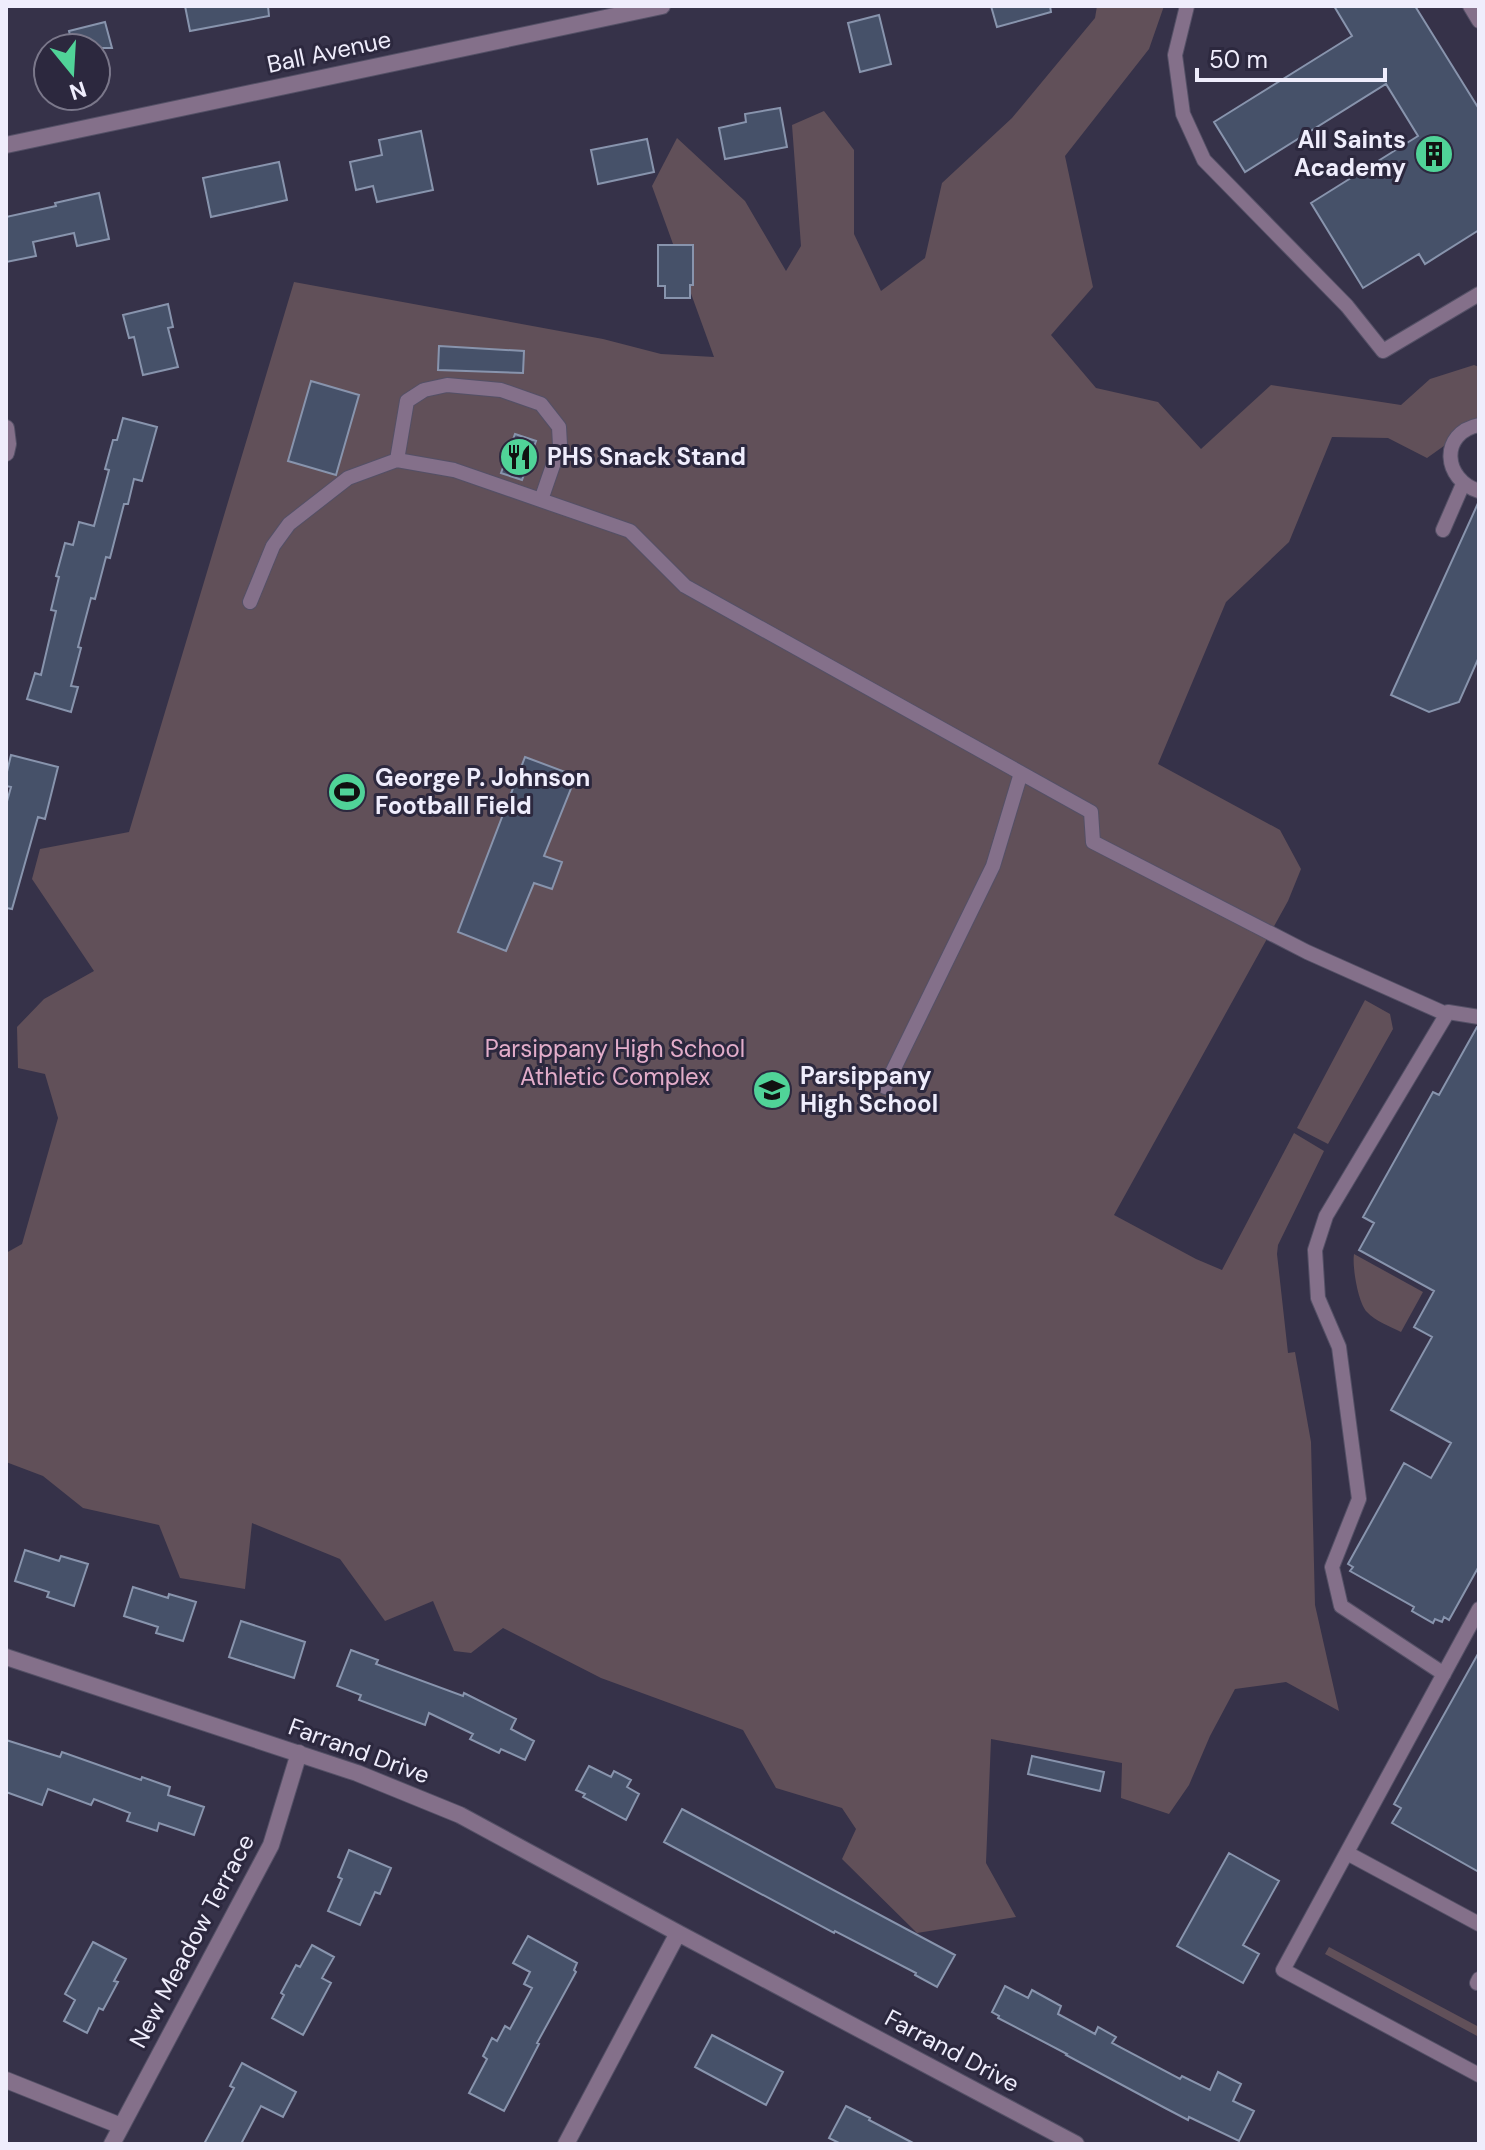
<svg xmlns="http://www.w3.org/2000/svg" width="1485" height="2150" font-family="'DM Sans',sans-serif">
<rect width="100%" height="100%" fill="#363249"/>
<path fill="#615059" d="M 1097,6 L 1164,6 L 1149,49 L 1065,156 L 1093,287 L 1051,335 L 1096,388 L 1158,402 L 1201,449 L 1271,385 L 1401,405 L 1430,379 L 1474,365 L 1479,367 L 1479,421 L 1427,458 L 1388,438 L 1332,437 L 1289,542 L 1226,602 L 1158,764 L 1280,830 L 1301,869 L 1288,901 L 1114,1215 L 1196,1259 L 1222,1270 L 1294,1133 L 1324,1151 L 1278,1245 L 1277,1254 L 1288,1353 L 1295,1352 L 1311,1442 L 1315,1605 L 1339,1711 L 1286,1682 L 1235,1689 L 1210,1736 L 1189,1785 L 1169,1814 L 1121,1798 L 1122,1763 L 991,1739 L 986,1863 L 1016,1917 L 917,1933 L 842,1859 L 856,1829 L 842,1808 L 776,1788 L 743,1730 L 601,1678 L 503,1628 L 471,1653 L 454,1651 L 433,1601 L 385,1621 L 340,1559 L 252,1523 L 245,1589 L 180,1578 L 159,1525 L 83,1508 L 43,1476 L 6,1462 L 6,1253 L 22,1244 L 58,1118 L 45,1074 L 18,1068 L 17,1027 L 44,999 L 94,971 L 32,879 L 40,849 L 129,832 L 294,282 L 603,339 L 661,354 L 714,357 L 652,186 L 677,138 L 745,201 L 786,271 L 801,246 L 792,125 L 824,111 L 854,150 L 854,234 L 881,291 L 925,258 L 942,183 L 1012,118 L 1095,18 Z
M 1365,1000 L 1390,1014 L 1393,1029 L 1328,1144 L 1297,1128 Z
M 1354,1254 L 1423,1292 L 1401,1332 C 1391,1327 1375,1321 1367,1312 C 1358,1303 1352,1266 1354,1254 Z
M 1329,1947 L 1479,2027 L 1479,2037 L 1325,1954 Z"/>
<path fill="#465169" stroke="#8894ad" stroke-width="2" d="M 185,6 L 268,6 L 269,16 L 190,31 Z
M 991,6 L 1050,6 L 1051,12 L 997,27 Z
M 1334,6 L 1415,6 L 1479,109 L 1479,230 L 1425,264 L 1419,254 L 1363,288 L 1311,203 L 1418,136 L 1386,84 L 1245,172 L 1214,122 L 1352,36 Z
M 879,15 L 891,64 L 860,72 L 848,23 Z
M 105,22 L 112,48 L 73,48 L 69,31 Z
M 780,108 L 787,147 L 725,159 L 719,128 L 746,122 L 745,114 Z
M 421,131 L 433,190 L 377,202 L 373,186 L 356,190 L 350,162 L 382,155 L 379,140 Z
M 647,139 L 654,172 L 598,184 L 591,150 Z
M 279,162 L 287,200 L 211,217 L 203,178 Z
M 99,193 L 109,239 L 77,246 L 74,233 L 33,242 L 36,256 L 6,262 L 6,217 L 56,206 L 55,203 Z
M 658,245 L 693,245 L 693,285 L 690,285 L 690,298 L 665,298 L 665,286 L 658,286 Z
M 168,304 L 173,327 L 168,328 L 178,367 L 143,375 L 134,337 L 129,338 L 123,315 Z
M 439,346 L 524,351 L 523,373 L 438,370 Z
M 311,381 L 359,395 L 336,475 L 288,461 Z
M 123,418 L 157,427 L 142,481 L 134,479 L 128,504 L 124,504 L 110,558 L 106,557 L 95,599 L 91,598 L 78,647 L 81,648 L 71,686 L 78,687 L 71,712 L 27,699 L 35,673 L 41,675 L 56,611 L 51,610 L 59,577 L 56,576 L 65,543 L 73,545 L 79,522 L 94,526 L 109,470 L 105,469 L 113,440 L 117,440 Z
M 515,434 L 536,441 L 522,480 L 501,473 Z
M 1479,501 L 1479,657 L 1459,702 L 1429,712 L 1391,695 Z
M 11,755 L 58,767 L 45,819 L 38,817 L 12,909 L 6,908 L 6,805 L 11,787 L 6,786 L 6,776 Z
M 525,757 L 576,776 L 544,856 L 562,862 L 552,889 L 534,883 L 506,951 L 458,932 Z
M 1477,1027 L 1479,1027 L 1479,1566 L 1449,1620 L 1444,1617 L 1442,1622 L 1435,1619 L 1433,1623 L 1412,1611 L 1414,1607 L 1350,1571 L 1353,1567 L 1348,1564 L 1404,1463 L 1431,1478 L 1451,1443 L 1391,1410 L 1432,1337 L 1414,1327 L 1434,1291 L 1359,1250 L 1374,1223 L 1363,1217 L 1433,1092 L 1439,1095 Z
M 25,1550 L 59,1561 L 61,1556 L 88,1564 L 74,1606 L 47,1597 L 49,1592 L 15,1581 Z
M 133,1587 L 168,1598 L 169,1594 L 196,1602 L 183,1641 L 156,1633 L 158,1627 L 124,1616 Z
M 241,1621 L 305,1642 L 294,1678 L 229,1657 Z
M 351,1650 L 378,1660 L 376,1664 L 463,1696 L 464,1693 L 516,1719 L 511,1729 L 534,1741 L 525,1760 L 501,1749 L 499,1753 L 470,1739 L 473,1734 L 429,1713 L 425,1725 L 359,1700 L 361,1695 L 337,1686 Z
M 1479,1652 L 1479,1872 L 1392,1823 L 1401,1808 L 1394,1804 Z
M 6,1740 L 60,1757 L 62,1752 L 141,1780 L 142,1777 L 170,1787 L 168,1795 L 204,1807 L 194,1835 L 159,1823 L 157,1831 L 127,1821 L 130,1813 L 94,1799 L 91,1805 L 48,1789 L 42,1805 L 6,1792 Z
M 1032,1756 L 1104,1772 L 1100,1791 L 1028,1774 Z
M 589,1766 L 611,1777 L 614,1771 L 631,1780 L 627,1787 L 639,1794 L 626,1820 L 583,1797 L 585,1794 L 576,1790 Z
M 682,1809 L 955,1955 L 937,1987 L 915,1975 L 916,1973 L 835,1931 L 834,1933 L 664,1842 Z
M 349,1850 L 391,1868 L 380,1894 L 375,1892 L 360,1925 L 328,1911 L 342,1879 L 338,1877 Z
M 1229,1853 L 1279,1881 L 1243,1945 L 1259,1954 L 1243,1983 L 1177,1946 Z
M 528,1936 L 577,1963 L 574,1970 L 576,1972 L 537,2043 L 539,2044 L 504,2111 L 469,2093 L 487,2059 L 483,2056 L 492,2038 L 497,2041 L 505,2026 L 510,2029 L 532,1988 L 524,1984 L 530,1972 L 513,1963 Z
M 93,1942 L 126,1959 L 114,1981 L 118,1982 L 103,2010 L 99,2008 L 87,2033 L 64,2021 L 75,2000 L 65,1994 Z
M 312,1945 L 334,1957 L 322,1978 L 331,1983 L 303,2035 L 272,2018 L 284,1995 L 281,1993 L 296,1965 L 300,1967 Z
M 1005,1986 L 1028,1998 L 1032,1990 L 1061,2006 L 1058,2014 L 1095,2034 L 1098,2027 L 1116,2037 L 1112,2043 L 1180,2079 L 1182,2076 L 1210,2090 L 1218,2072 L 1241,2084 L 1233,2101 L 1254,2111 L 1239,2141 L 1189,2117 L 1188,2120 L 1165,2108 L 1066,2055 L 1067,2054 L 998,2018 L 999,2016 L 992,2012 Z
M 712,2035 L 783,2072 L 766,2105 L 695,2067 Z
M 242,2063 L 296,2092 L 283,2117 L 261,2106 L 241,2144 L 204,2144 L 234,2088 L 230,2086 Z
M 846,2106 L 870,2118 L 869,2120 L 915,2144 L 841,2144 L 829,2138 Z"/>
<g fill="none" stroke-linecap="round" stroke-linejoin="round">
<defs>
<path id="service" d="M 1187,6 L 1175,55 L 1183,114 L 1204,160 L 1347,306 L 1383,351 L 1479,294
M 1470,6 L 1479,21
M 1479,425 C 1439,433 1443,480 1479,491
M 397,460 L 407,401 L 424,390 L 447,385 L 501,390 L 541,404 L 559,427 L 560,445 L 541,500
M 1443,530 L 1463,484
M 250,602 L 273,546 L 289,524 L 348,478 L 397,460 L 454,470 L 630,531 L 685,586 L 1091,812 L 1093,842 L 1307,952 L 1446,1014
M 885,1087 L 993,866 L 1021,773
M 1479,1609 L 1283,1970 L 1479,2075
M 1444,1674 L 1341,1606 L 1332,1567 L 1359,1499 L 1339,1347 L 1318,1298 L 1315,1250 L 1326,1216 L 1448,1012 L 1479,1017
M 1347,1853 L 1479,1924
M 1477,1983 L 1479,1979"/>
<path id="minor" d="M 6,145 L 662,6
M 6,428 L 8,444 L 6,453
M 6,1657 L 357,1773 L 460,1815 L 678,1933
M 6,2080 L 121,2126
M 112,2144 L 271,1845 L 299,1753
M 566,2144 L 678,1933 L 1076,2144"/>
</defs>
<use href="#service" stroke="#545066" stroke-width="16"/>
<use href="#minor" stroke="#545066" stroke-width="18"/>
<use href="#service" stroke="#84708a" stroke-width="14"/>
<use href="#minor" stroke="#84708a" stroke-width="16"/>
</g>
<defs>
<symbol id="building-disc" viewBox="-11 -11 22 22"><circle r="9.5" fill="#50d398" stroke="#2c283e"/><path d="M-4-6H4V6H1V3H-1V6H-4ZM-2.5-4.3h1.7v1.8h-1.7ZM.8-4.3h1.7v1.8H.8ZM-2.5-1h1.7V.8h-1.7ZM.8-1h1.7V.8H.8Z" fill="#111"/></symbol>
<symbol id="restaurant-disc" viewBox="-11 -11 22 22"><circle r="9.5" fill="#50d398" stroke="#2c283e"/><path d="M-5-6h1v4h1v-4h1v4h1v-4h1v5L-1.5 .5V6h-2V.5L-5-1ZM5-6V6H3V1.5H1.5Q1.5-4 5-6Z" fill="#111"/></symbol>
<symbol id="stadium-disc" viewBox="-11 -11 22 22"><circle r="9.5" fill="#50d398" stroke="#2c283e"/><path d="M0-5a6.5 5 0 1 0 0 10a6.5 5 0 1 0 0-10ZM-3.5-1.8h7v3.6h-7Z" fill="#111"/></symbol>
<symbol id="school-disc" viewBox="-11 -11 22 22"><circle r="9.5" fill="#50d398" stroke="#2c283e"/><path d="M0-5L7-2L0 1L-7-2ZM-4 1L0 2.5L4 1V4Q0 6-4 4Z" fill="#111"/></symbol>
</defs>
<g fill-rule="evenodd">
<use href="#building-disc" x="1412" y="132" width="44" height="44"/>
<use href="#restaurant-disc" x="497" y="435" width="44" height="44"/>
<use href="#stadium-disc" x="325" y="770" width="44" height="44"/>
<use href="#school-disc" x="750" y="1068" width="44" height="44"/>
</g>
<g text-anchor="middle" stroke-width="6" stroke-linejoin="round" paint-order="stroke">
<g font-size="24" fill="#efedfc" stroke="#2c283e">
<text transform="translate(329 52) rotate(-12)" y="8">Ball Avenue</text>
<text transform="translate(359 1751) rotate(20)" y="8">Farrand Drive</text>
<text transform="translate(192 1941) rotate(-62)" y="8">New Meadow Terrace</text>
<text transform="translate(952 2051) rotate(28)" y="8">Farrand Drive</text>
</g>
<g font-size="24" font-weight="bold" fill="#efedfc" stroke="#2c283e" text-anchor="start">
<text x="1406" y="148" text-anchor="end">All Saints<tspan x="1406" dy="28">Academy</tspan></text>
<text x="547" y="465">PHS Snack Stand</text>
<text x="375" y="786">George P. Johnson<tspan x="375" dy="28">Football Field</tspan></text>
<text x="800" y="1084">Parsippany<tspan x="800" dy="28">High School</tspan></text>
</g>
<g font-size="24" fill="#e3adca" stroke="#2c283e">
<text x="615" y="1057">Parsippany High School<tspan x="615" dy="28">Athletic Complex</tspan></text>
</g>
</g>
<rect width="1485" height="2150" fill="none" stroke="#efedfc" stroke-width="16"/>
<g transform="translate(72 72) rotate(162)"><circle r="38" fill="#2c283e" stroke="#7a778a" stroke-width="2"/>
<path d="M0-6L14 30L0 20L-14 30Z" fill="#50d398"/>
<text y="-12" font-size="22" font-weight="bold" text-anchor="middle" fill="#efedfc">N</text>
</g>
<path d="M1197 68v12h188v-12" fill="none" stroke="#efedfc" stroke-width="4"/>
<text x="1209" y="68" font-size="24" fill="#efedfc" stroke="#2c283e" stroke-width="6" paint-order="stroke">50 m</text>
</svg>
